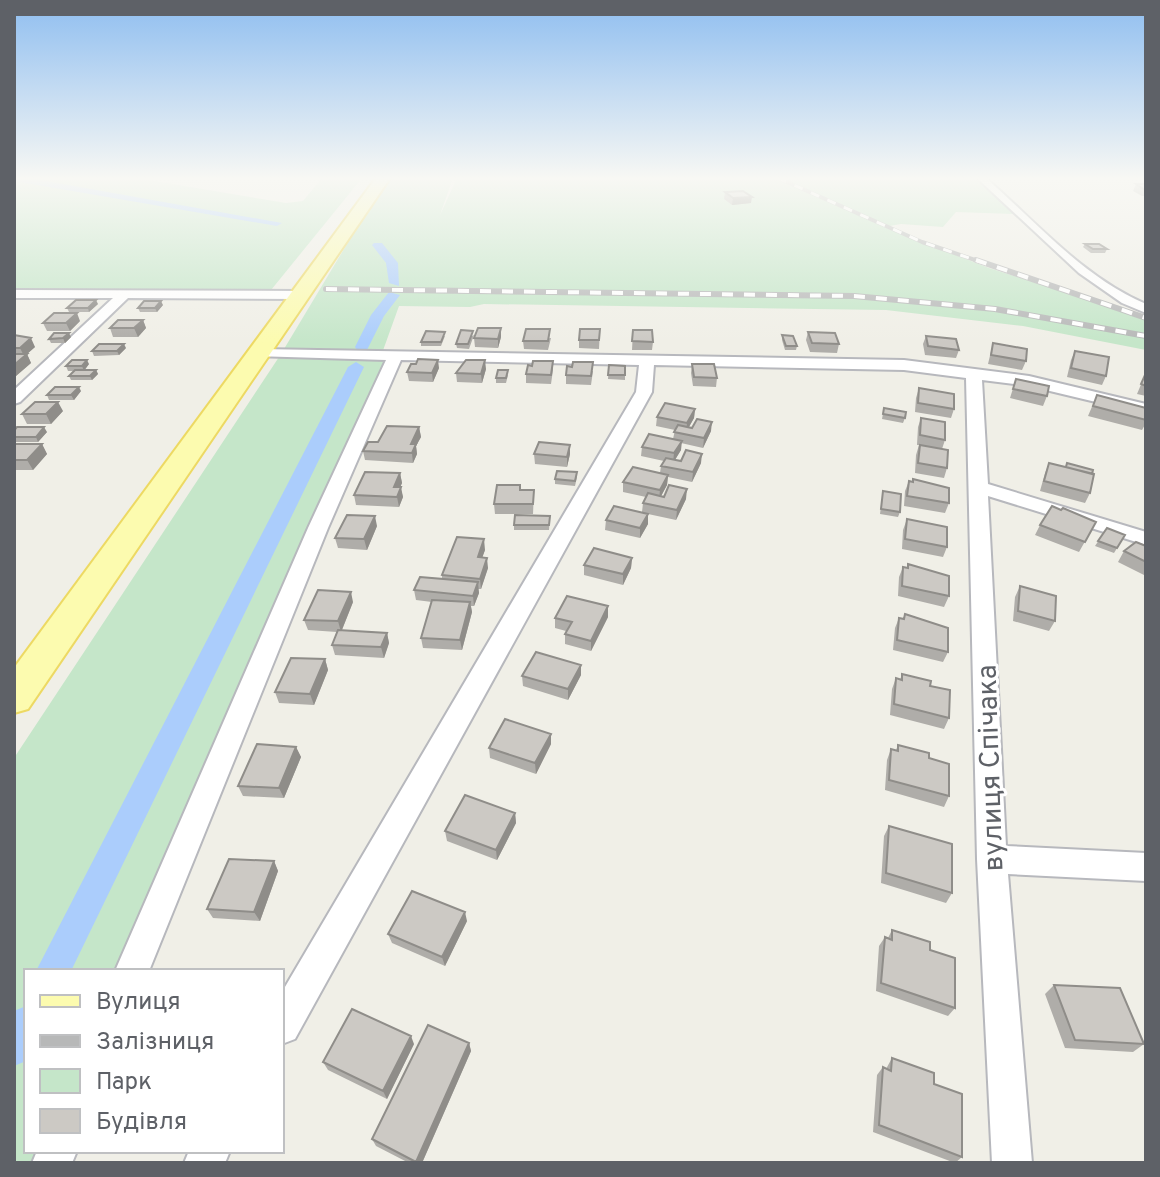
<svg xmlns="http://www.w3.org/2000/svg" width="1160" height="1177" font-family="Overpass,sans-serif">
<rect width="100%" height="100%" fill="#f0efe7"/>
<path fill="#c5e6c9" d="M 14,178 L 137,178 L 286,203 L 303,201 L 322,178 L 362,178 L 267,295 L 14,294 Z
M 392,178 L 453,178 L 440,215 L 457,178 L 975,178 L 1014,214 L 956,212 L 943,227 L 901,224 L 884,227 L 989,268 L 1146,318 L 1146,350 L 1023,326 L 886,310 L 484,304 L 470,307 L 399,306 L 381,356 L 395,357 L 135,971 L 26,971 L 26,1151 L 59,1151 L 54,1163 L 14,1163 L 14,758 L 281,354 L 356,229 Z"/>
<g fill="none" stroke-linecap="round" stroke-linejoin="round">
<path fill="#abcdfc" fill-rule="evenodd" d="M 14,178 L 29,178 L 282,223 L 277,226 L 14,181 Z
M 374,243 L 382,243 L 398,263 L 399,286 L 389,283 L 386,263 L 372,245 Z
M 389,292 L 400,295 L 384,316 L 367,350 L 357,350 L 355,347 L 371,315 Z
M 356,362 L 364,367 L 71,971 L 36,971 L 348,367 Z
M 26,1006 L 26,1061 L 14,1066 L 14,1011 Z"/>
<defs>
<path id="street" d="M 977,178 L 986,178 C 1036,222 1084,278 1146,304 L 1146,313 L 1122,303 L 1079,273 Z
M 14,290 L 299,291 L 305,295 L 299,299 L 128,298 L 20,402 L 14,404 L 14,390 L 113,298 L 14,298 Z
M 259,349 L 904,360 L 1029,376 L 1146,404 L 1146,414 L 1029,386 L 982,380 L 988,484 L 1146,532 L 1146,545 L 988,496 L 1006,846 L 1146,853 L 1146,881 L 1008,874 L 1032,1163 L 992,1163 L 977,859 L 966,378 L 904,370 L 654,365 L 652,392 L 295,1039 L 282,1044 L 282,992 L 636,392 L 639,365 L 401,360 L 328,528 L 149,971 L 115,971 L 308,528 L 386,360 L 254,356 L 252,353 Z
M 37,1151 L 77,1151 L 72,1163 L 32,1163 Z
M 189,1151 L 230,1151 L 225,1163 L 184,1163 Z"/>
<path id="primary" d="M 376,178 L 390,178 L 28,709 L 14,713 L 14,668 Z"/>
</defs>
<use href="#street" stroke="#b7b8bd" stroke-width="4"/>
<use href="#primary" stroke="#edd963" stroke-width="4"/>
<use href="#street" fill="#fff" fill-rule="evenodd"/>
<use href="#primary" fill="#fcfbaf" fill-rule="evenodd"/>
<defs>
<path id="rail-far1" d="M 778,178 L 922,242 L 981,262"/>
<path id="rail" d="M 976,260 L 1146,318
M 326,289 L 854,296 L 995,309 L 1146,336"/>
</defs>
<use href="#rail-far1" stroke="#b7b8b8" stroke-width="4"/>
<use href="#rail" stroke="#b7b8b8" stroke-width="6"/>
<use href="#rail-far1" stroke="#fff" stroke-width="3" stroke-dasharray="9" stroke-linecap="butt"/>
<use href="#rail" stroke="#fff" stroke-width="4" stroke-dasharray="11" stroke-linecap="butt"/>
</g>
<path fill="#afada9" d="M 1136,184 L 1146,184 L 1146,196 L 1142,196 L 1133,191 Z
M 725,192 L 751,203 L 732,205 L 724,199 Z
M 1085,244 L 1107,249 L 1105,253 L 1091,253 L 1083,247 Z
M 98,304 L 89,312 L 69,312 L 67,308 Z
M 163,305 L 157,312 L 140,312 L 138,308 Z
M 143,320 L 146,328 L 138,337 L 113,337 L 110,328 Z
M 80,321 L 70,331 L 47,331 L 43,323 Z
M 600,329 L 599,349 L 579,348 L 579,340 Z
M 633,330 L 653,342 L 652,350 L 632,350 Z
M 808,332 L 839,344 L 837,353 L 810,352 L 806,340 Z
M 14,335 L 35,347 L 27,354 L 31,363 L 16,376 L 14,376 Z
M 474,335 L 469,349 L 457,348 L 456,344 Z
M 782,335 L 797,346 L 796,350 L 785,350 L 782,340 Z
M 445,336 L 441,346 L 421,346 L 421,342 Z
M 926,336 L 959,350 L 956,358 L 925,355 L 923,344 Z
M 71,337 L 65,343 L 51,343 L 49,339 Z
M 501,337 L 498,348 L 475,347 L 474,338 Z
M 551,338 L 548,350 L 524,349 L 523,341 Z
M 993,343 L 1026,361 L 1022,370 L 988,364 Z
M 126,348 L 119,355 L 94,356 L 92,351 Z
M 1075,351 L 1106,376 L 1102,385 L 1067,377 L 1071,360 Z
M 553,361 L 553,370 L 551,384 L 526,383 L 526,374 L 532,366 Z
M 89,364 L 84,370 L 96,370 L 98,374 L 92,380 L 71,380 L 69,376 L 74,371 L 68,371 L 66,366 Z
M 692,364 L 717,378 L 716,387 L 693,386 L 691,373 Z
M 609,365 L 625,366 L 625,380 L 608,379 Z
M 439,368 L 433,382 L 409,381 L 407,372 Z
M 486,369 L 482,383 L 457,382 L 456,373 Z
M 593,371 L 591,385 L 566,384 L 566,375 Z
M 508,375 L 506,383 L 496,383 L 496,378 Z
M 1145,375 L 1146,375 L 1146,396 L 1137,394 Z
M 1016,379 L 1047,396 L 1043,406 L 1010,398 Z
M 919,388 L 954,409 L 951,418 L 915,412 L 916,398 Z
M 81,391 L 74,400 L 49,400 L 47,395 Z
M 1097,395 L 1146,408 L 1146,423 L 1142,430 L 1088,416 Z
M 884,408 L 905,418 L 903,423 L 882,419 Z
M 695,409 L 694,418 L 689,427 L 711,431 L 703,448 L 681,443 L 681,450 L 675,460 L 701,463 L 692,482 L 668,477 L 667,485 L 661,496 L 686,499 L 676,520 L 648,514 L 648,524 L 640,538 L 605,530 L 606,520 L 642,512 L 643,503 L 646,497 L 623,492 L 623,482 L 660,473 L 661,466 L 664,461 L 641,456 L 642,447 L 673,439 L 675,430 L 656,426 L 657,417 Z
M 63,411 L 51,424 L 27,424 L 22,414 Z
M 921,418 L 945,440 L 942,449 L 947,468 L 944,478 L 915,473 L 916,455 L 919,445 L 917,445 L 918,427 Z
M 419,427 L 421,437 L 416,446 L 417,454 L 413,463 L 365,460 L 363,451 L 378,442 Z
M 14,431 L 47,432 L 38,442 L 14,442 Z
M 14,444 L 42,444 L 47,454 L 33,470 L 14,470 Z
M 570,445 L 570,454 L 567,467 L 535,464 L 534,454 Z
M 1049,463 L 1065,467 L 1067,463 L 1092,474 L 1090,493 L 1085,503 L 1040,491 L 1045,473 Z
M 400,473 L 402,483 L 400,487 L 403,497 L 399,507 L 356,505 L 354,495 Z
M 577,477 L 575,486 L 555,484 L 555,479 Z
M 909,481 L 949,503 L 945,513 L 904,506 L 905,491 Z
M 521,490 L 534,490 L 533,514 L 495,514 L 494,504 Z
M 883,491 L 900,512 L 898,517 L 880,514 Z
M 550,516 L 549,530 L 514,530 L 514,525 Z
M 907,519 L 947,547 L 943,557 L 902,549 L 903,530 Z
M 1096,522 L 1079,552 L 1035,535 L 1040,525 Z
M 377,526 L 367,550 L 338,548 L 335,538 Z
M 1107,528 L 1125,535 L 1114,553 L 1095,546 Z
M 1146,546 L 1146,576 L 1118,562 L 1124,551 Z
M 485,550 L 482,557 L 488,568 L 481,589 L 478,589 L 479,593 L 474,606 L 471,606 L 472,612 L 462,650 L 423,648 L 421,638 L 432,602 L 416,600 L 414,590 L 442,579 L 442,575 Z
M 632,558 L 631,568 L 623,585 L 584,575 L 584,565 Z
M 908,564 L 949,596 L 944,607 L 898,596 L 899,577 L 903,567 L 907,568 Z
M 1020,586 L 1055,621 L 1049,631 L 1013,621 L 1015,597 Z
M 353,602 L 342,630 L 387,633 L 389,643 L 384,658 L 335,655 L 332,645 L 337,632 L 308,630 L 304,620 Z
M 608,606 L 608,617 L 591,651 L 565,644 L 565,634 L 566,631 L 555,628 L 555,618 Z
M 905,614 L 948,652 L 943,662 L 893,650 L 895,628 L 899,618 L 903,619 Z
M 325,659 L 328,670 L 314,705 L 279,703 L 275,692 Z
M 581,665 L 581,675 L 568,700 L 523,686 L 522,676 Z
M 902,674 L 930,686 L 949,718 L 944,729 L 890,715 L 892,689 L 896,678 L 900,680 Z
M 551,734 L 551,744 L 536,774 L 490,758 L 489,748 Z
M 898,745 L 949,796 L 944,807 L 885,790 L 887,760 L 891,749 L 896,750 Z
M 296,747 L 301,757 L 284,798 L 243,796 L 238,786 Z
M 515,813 L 516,823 L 497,860 L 447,841 L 445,831 Z
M 889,826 L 952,893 L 946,903 L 881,883 L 884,836 Z
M 274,861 L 278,871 L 260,921 L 213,918 L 207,909 Z
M 467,921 L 445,966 L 392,943 L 388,934 Z
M 892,930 L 955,1008 L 948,1016 L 876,991 L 879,946 L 885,937 L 888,938 Z
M 1054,985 L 1144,1044 L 1133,1052 L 1065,1048 L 1045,994 Z
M 469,1043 L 471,1051 L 422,1163 L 409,1163 L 376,1146 L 372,1139 Z
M 414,1044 L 387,1099 L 328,1070 L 323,1062 Z
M 892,1058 L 934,1084 L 962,1157 L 955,1163 L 873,1132 L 877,1075 L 883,1067 L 886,1069 Z"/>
<path fill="#8f8d89" d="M 752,197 L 751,203 L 732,205 L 733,198 Z
M 96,300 L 98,304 L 89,312 L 88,308 Z
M 161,301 L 163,305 L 157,312 L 155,308 Z
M 77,313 L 80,321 L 70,331 L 66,323 Z
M 143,320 L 146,328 L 138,337 L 134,328 Z
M 501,328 L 501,337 L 498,348 L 498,339 Z
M 69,333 L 71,337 L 65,343 L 63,338 Z
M 31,338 L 35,347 L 27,354 L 31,363 L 16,376 L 14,371 L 14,365 L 24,356 L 20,348 Z
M 124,344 L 126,348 L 119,355 L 117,351 Z
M 87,360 L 89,364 L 84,371 L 82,366 Z
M 438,360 L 439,368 L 433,382 L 432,373 Z
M 485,360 L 486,369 L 482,383 L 481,374 Z
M 96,370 L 98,374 L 92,380 L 90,376 Z
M 79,387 L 81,391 L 74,400 L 71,395 Z
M 58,402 L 63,411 L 51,424 L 46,414 Z
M 695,409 L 694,418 L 686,432 L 687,423 Z
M 712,422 L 711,431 L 703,448 L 704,438 Z
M 44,427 L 47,432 L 38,442 L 36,437 Z
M 419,427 L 421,437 L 416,446 L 417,454 L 413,463 L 411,444 Z
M 682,441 L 681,450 L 673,463 L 674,453 Z
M 42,444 L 47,454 L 33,470 L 27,460 Z
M 570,445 L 570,454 L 567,467 L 567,457 Z
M 702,454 L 701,463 L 692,482 L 693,472 Z
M 400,473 L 402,483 L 396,497 L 394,487 Z
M 668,475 L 667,485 L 659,500 L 660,490 Z
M 401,487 L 403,497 L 399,507 L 397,497 Z
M 687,489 L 686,499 L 676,520 L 677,510 Z
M 648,514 L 648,524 L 640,538 L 640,528 Z
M 375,516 L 377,526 L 367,550 L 364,539 Z
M 484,539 L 485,550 L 479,567 L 478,557 Z
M 487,558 L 488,568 L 481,589 L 480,579 Z
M 632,558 L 631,568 L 623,585 L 623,574 Z
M 478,582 L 479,593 L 474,606 L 473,596 Z
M 351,592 L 353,602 L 341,632 L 338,621 Z
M 470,602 L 472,612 L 462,650 L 460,640 Z
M 608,606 L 608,617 L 591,651 L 591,641 Z
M 387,633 L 389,643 L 384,658 L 381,647 Z
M 325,659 L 328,670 L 314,705 L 310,694 Z
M 581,665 L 581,675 L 568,700 L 568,689 Z
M 551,734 L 551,744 L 536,774 L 535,763 Z
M 296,747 L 301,757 L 284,798 L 279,788 Z
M 515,813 L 516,823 L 497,860 L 496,850 Z
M 274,861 L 278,871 L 260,921 L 254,912 Z
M 465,912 L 467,921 L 445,966 L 442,957 Z
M 411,1036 L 414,1044 L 387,1099 L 383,1091 Z
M 469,1043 L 471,1051 L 422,1163 L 417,1163 L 416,1162 Z"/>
<path fill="#ccc9c4" stroke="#8f8d89" stroke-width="2" d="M 1136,184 L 1146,184 L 1146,190 L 1145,190 Z
M 743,191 L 752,197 L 733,198 L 725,192 Z
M 1085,244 L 1099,244 L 1107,249 L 1093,249 Z
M 76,300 L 96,300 L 88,308 L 67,308 Z
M 144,301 L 161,301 L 155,308 L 138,308 Z
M 54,313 L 77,313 L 66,323 L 43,323 Z
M 118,320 L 143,320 L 134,328 L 110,328 Z
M 478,328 L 501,328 L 498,339 L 474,338 Z
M 526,329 L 550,329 L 548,341 L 523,341 Z
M 580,329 L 600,329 L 599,340 L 579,340 Z
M 461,330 L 473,331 L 468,344 L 456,344 Z
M 633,330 L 652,330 L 653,342 L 632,341 Z
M 426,331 L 445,332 L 441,342 L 421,342 Z
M 808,332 L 835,333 L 839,344 L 812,343 Z
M 54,333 L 69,333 L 63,338 L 49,339 Z
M 14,335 L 31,338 L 20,348 L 14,348 Z
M 782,335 L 793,336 L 797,346 L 786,346 Z
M 926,336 L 956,339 L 959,350 L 928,346 Z
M 993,343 L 1027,349 L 1026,361 L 991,355 Z
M 99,344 L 124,344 L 117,351 L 92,351 Z
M 1075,351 L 1109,357 L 1106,376 L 1071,368 Z
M 14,354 L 27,354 L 14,365 Z
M 418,359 L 438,360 L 432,373 L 407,372 L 411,364 L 416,364 Z
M 72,360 L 87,360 L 82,366 L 66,366 Z
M 466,360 L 485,360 L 481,374 L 456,373 Z
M 533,361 L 553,361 L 551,375 L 526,374 L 528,365 L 532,366 Z
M 573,362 L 593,362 L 591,376 L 566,375 L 567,366 L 572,367 Z
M 692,364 L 714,364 L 717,378 L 694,377 Z
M 609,365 L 625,366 L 625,375 L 608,375 Z
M 75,370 L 96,370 L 90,376 L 69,376 Z
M 498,370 L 508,370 L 506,378 L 496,378 Z
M 1145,375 L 1146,375 L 1146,386 L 1141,384 Z
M 1016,379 L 1049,386 L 1047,396 L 1013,389 Z
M 55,387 L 79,387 L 71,395 L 47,395 Z
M 919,388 L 954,394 L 954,409 L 918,403 Z
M 1097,395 L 1146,408 L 1146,420 L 1093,406 Z
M 35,402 L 58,402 L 46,414 L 22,414 Z
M 665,403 L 695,409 L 687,423 L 657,417 Z
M 884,408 L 906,412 L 905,418 L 883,414 Z
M 921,418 L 945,422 L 945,440 L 920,435 Z
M 697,419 L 712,422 L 704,438 L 674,432 L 678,425 L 692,428 Z
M 387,426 L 419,427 L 411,444 L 416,444 L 412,453 L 363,451 L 368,442 L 378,442 Z
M 17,427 L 44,427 L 36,437 L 14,437 L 14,431 Z
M 649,434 L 682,441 L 674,453 L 642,447 Z
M 539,442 L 570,445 L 567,457 L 534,454 Z
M 14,444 L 42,444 L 27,460 L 14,460 Z
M 920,445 L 948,450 L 947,468 L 918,463 Z
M 686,450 L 702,454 L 693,472 L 661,466 L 666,458 L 681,461 Z
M 1049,463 L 1094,474 L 1090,493 L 1044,481 Z
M 1067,463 L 1093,470 L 1092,474 L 1066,467 Z
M 633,467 L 668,475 L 660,490 L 623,482 Z
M 557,471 L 577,472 L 575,481 L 555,479 Z
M 365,472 L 400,473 L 394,487 L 401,487 L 397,497 L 354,495 Z
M 913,479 L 949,488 L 949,503 L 907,496 L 909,481 L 913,482 Z
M 497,485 L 520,485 L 520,490 L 534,490 L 533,504 L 494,504 Z
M 669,485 L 687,489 L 677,510 L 643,503 L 648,493 L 664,497 Z
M 883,491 L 901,494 L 900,512 L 881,509 Z
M 614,506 L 648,514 L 640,528 L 606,520 Z
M 1052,506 L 1061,510 L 1063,508 L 1096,522 L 1085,542 L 1040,525 Z
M 347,515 L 375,516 L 364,539 L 335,538 Z
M 515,515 L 550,516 L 549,525 L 514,525 Z
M 907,519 L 947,527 L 947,547 L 905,539 Z
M 1107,528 L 1125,535 L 1117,548 L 1098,541 Z
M 457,537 L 484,539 L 478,557 L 487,558 L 480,579 L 442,575 Z
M 1136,542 L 1146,546 L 1146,562 L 1124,551 Z
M 594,548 L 632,558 L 623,574 L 584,565 Z
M 908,564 L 949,576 L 949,596 L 902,586 L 903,567 L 908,568 Z
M 420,577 L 478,582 L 473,596 L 414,590 Z
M 1020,586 L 1056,596 L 1055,621 L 1018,611 Z
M 318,590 L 351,592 L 338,621 L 304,620 Z
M 567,596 L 608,606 L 591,641 L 565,634 L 572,622 L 555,618 Z
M 432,600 L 470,602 L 460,640 L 421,638 Z
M 905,614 L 948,628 L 948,652 L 897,640 L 899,618 L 904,619 Z
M 338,630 L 387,633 L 381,647 L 332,645 Z
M 536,652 L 581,665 L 568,689 L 522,676 Z
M 291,658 L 325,659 L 310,694 L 275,692 Z
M 902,674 L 931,681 L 930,686 L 950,690 L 949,718 L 894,704 L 896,678 L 902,680 Z
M 505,719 L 551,734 L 535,763 L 489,748 Z
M 257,744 L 296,747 L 279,788 L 238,786 Z
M 898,745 L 929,753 L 929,758 L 949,764 L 949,796 L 889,780 L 891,749 L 898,751 Z
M 465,795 L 515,813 L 496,850 L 445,831 Z
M 889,826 L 952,844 L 952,893 L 886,873 Z
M 229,859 L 274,861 L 254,912 L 207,909 Z
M 412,891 L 465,912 L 442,957 L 388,934 Z
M 892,930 L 930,942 L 930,950 L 955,958 L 955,1008 L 881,983 L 885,937 L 892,940 Z
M 1054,985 L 1120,988 L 1144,1044 L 1075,1040 Z
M 352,1009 L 411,1036 L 383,1091 L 323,1062 Z
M 428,1025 L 469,1043 L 416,1162 L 372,1139 Z
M 892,1058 L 934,1073 L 934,1084 L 962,1094 L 962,1157 L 879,1125 L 883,1067 L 891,1071 Z"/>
<linearGradient id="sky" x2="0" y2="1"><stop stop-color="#8fbef0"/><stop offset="0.52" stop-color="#f8f8f4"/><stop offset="1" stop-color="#f8f8f4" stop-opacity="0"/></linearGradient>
<rect width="1160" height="343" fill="url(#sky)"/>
<g text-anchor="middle" stroke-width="6" stroke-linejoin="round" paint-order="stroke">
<g font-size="28" fill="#5e6167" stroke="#fff">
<text transform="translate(989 768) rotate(-92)" y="10">вулиця Спічака</text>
</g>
</g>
<rect width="1160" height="1177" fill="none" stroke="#5e6167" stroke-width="32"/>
<rect x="24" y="969" width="260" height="184" fill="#ffffff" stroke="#bfc0c2" stroke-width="2"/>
<rect x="40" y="995" width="40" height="12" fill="#fcfbaf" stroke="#bfc0c2" stroke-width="2"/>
<text x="96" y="1009" font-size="24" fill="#5e6167">Вулиця</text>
<rect x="40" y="1035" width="40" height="12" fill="#b7b8b8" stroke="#bfc0c2" stroke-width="2"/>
<text x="96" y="1049" font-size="24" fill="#5e6167">Залізниця</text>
<rect x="40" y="1069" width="40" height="24" fill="#c5e6c9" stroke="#bfc0c2" stroke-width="2"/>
<text x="96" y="1089" font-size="24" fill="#5e6167">Парк</text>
<rect x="40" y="1109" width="40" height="24" fill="#ccc9c4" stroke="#bfc0c2" stroke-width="2"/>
<text x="96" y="1129" font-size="24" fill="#5e6167">Будівля</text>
</svg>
